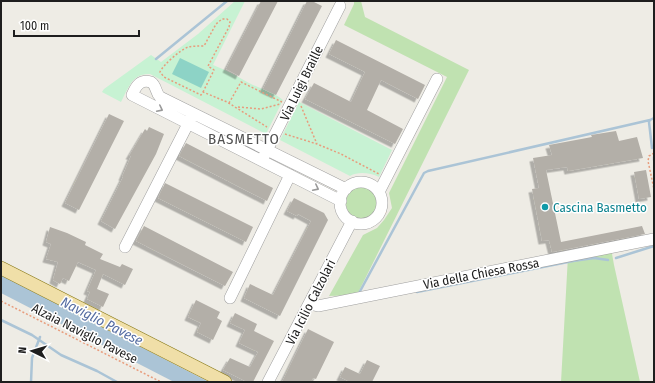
<svg xmlns="http://www.w3.org/2000/svg" width="655" height="383" font-family="'Fira Sans Condensed',sans-serif">
<defs>
<filter id="shadow"><feDropShadow dx="-3.5" dy="3.5" stdDeviation="0" flood-color="#0004"/></filter>
</defs>
<rect width="100%" height="100%" fill="#eeece5"/>
<path fill="#c0e2b1" d="M 351,1 L 361,1 L 365,17 L 469,70 L 357,295 L 329,296 L 363,235 L 377,228 L 384,220 L 392,208 L 389,193 L 447,77 L 344,25 L 354,4 L 354,2 Z
M346 203a16 16 0 1 1 32 0a16 16 0 1 1-32 0Z
M 611,248 L 614,265 L 640,382 L 561,382 L 568,256 Z"/>
<path fill="#c7f2d3" d="M 235,1 L 245,1 L 213,65 C 226,70 237,76 249,83 C 261,89 273,92 283,100 L 266,134 L 150,74 C 132,73 128,89 121,102 L 102,92 L 104,89 L 151,55 L 161,62 L 198,34 Z
M 299,102 L 392,150 L 379,177 C 370,173 359,171 350,176 L 280,140 Z"/>
<path fill="#8dd3c6" d="M 180,58 L 209,72 L 201,88 L 172,74 Z"/>
<path fill="#abc4d6" d="M 1,275 L 209,382 L 174,382 L 1,293 Z"/>
<g fill="none" stroke-linecap="round" stroke-linejoin="round">
<path stroke="#abc4d6" stroke-width="2.5" d="M 156,59 L 227,1
M 652,148 L 649,122 L 650,120 L 654,118
M 654,157 L 654,160
M 616,258 L 654,246
M 417,292 L 573,261 L 594,258 L 608,260
M 358,295 L 424,173 L 428,171 L 650,120
M 1,320 L 32,335 L 61,355 L 97,371 L 117,382
M 31,382 L 32,358 L 40,337"/>
</g>
<path fill="#b3afa8" filter="url(#shadow)" d="M 261,1 L 278,1 L 239,76 L 226,69 Z
M 307,1 L 312,1 L 322,6 L 276,95 L 263,89 Z
M 336,40 L 425,85 L 418,99 L 381,80 L 367,110 L 403,129 L 395,144 L 305,99 L 314,83 L 351,102 L 365,72 L 329,54 Z
M 109,114 L 124,121 L 79,210 L 65,203 Z
M 149,127 L 164,134 L 156,154 L 115,229 L 101,221 L 123,177 L 122,177 L 131,156 L 129,156 L 145,129 L 147,131 Z
M 616,131 L 619,141 L 637,137 L 643,158 L 568,171 L 567,167 L 546,170 L 561,242 L 642,226 L 645,234 L 552,252 L 549,240 L 542,241 L 532,189 L 539,188 L 533,158 L 552,155 L 549,145 L 592,137 L 591,135 Z
M 186,143 L 273,188 L 267,201 L 179,156 Z
M 646,170 L 651,197 L 639,199 L 634,172 Z
M 165,183 L 253,227 L 246,242 L 158,198 Z
M 294,198 L 324,213 L 328,220 L 280,316 L 244,298 L 250,284 L 273,295 L 311,221 L 298,214 L 297,216 L 287,211 Z
M 144,226 L 233,272 L 225,286 L 136,241 Z
M 50,227 L 67,233 L 86,242 L 85,245 L 103,254 L 100,259 L 120,267 L 122,264 L 133,269 L 125,285 L 103,274 L 97,289 L 109,294 L 103,307 L 87,299 L 90,292 L 87,291 L 96,270 L 78,262 L 69,281 L 63,278 L 60,284 L 53,280 L 58,262 L 46,259 L 51,244 L 46,242 Z
M 196,300 L 220,312 L 217,318 L 222,321 L 213,340 L 197,332 L 201,323 L 188,317 Z
M 235,313 L 257,324 L 254,331 L 274,341 L 253,382 L 247,382 L 223,370 L 230,358 L 250,367 L 258,352 L 239,343 L 245,330 L 230,323 Z
M 308,329 L 334,342 L 316,379 L 313,378 L 311,382 L 282,382 Z
M 367,360 L 380,366 L 372,382 L 350,382 L 340,377 L 345,367 L 360,374 Z"/>
<g fill="none" stroke-linecap="round" stroke-linejoin="round">
<defs>
<path id="minor" d="M 264,156 L 340,6
M340 203a21 21 0 1 1 42 0a21 21 0 1 1-42 0Z
M 379,192 L 437,79
M 341,201 L 132,95 C 136,86 140,79 151,82 C 157,86 155,92 160,97 L 346,189
M 125,247 L 191,118
M 230,298 L 290,175
M 309,304 L 318,306 L 654,239
M 268,382 L 352,221"/>
<path id="major" d="M 1,268 L 225,382"/>
</defs>
<use href="#minor" stroke="#9f9f9f" stroke-width="12"/>
<use href="#major" stroke="#857612" stroke-width="14"/>
<path stroke="#e89c7c" stroke-width="1.5" stroke-dasharray="2 2" stroke-linecap="butt" d="M 203,92 L 214,70 L 208,66 L 229,27 L 230,22 L 227,19 L 222,19 L 216,24 L 204,46 C 198,46 193,46 188,47 C 180,50 163,65 160,72 L 164,77 L 201,95 L 203,92 L 227,102 L 267,127
M 229,103 L 241,82 L 282,102
M 301,106 L 317,144
M 238,107 L 261,109 L 280,104
M 285,134 L 317,144 L 341,154 L 379,174
M 654,153 L 649,156 L 648,161 L 654,189
M 374,225 L 387,210
M 1,301 L 161,382"/>
<use href="#minor" stroke="#fff" stroke-width="11"/>
<use href="#major" stroke="#f0dfa8" stroke-width="13"/>
</g>
<defs><path id="oneway-chevron" d="M-2-3.5L2.5 0L-2 3.5" fill="none" stroke-width="1.6" stroke-linecap="round" stroke-linejoin="round"/></defs>
<g stroke="#9a9a9a">
<use href="#oneway-chevron" transform="translate(160 109) rotate(27)"/>
<use href="#oneway-chevron" transform="translate(316 188) rotate(27)"/>
</g>
<circle fill="#0f9aa8" stroke="#fff" stroke-width="1.5" cx="545" cy="207" r="4"/>
<g text-anchor="middle" stroke-width="3" stroke-linejoin="round" paint-order="stroke">
<g font-size="13" fill="#1e1e1e" stroke="#fff">
<text transform="translate(301 83) rotate(-64)" y="5">Via Luigi Braille</text>
<text transform="translate(481 273) rotate(-11)" y="5">Via della Chiesa Rossa</text>
<text transform="translate(310 302) rotate(-63)" y="5">Via Icilio Calzolari</text>
<text transform="translate(85 333) rotate(27)" y="5">Alzaia Naviglio Pavese</text>
</g>
<g font-size="13" fill="#0d838f" stroke="#fff" text-anchor="start">
<text x="553" y="212">Cascina Basmetto</text>
</g>
<g font-size="14" font-style="italic" fill="#566da2" stroke="#fff">
<text transform="translate(102 321) rotate(27)" y="5">Naviglio Pavese</text>
</g>
<g font-size="15" letter-spacing="1" fill="#515151" stroke="#fff">
<text x="244" y="144">BASMETTO</text>
</g>
</g>
<rect width="655" height="383" fill="none" stroke="#1e1e1e" stroke-width="4"/>
<g transform="translate(32 351) rotate(275)" stroke="#ffffff" stroke-width="3" paint-order="stroke">
<path d="M0-3L7 15L0 10L-7 15Z" fill="#1e1e1e"/>
<text y="-6" font-size="11" font-weight="bold" text-anchor="middle" fill="#1e1e1e">N</text>
</g>
<path d="M14 30v6h125v-6" fill="none" stroke="#1e1e1e" stroke-width="2"/>
<text x="20" y="30" font-size="12" fill="#1e1e1e" stroke="#ffffff" stroke-width="3" paint-order="stroke">100 m</text>
</svg>
